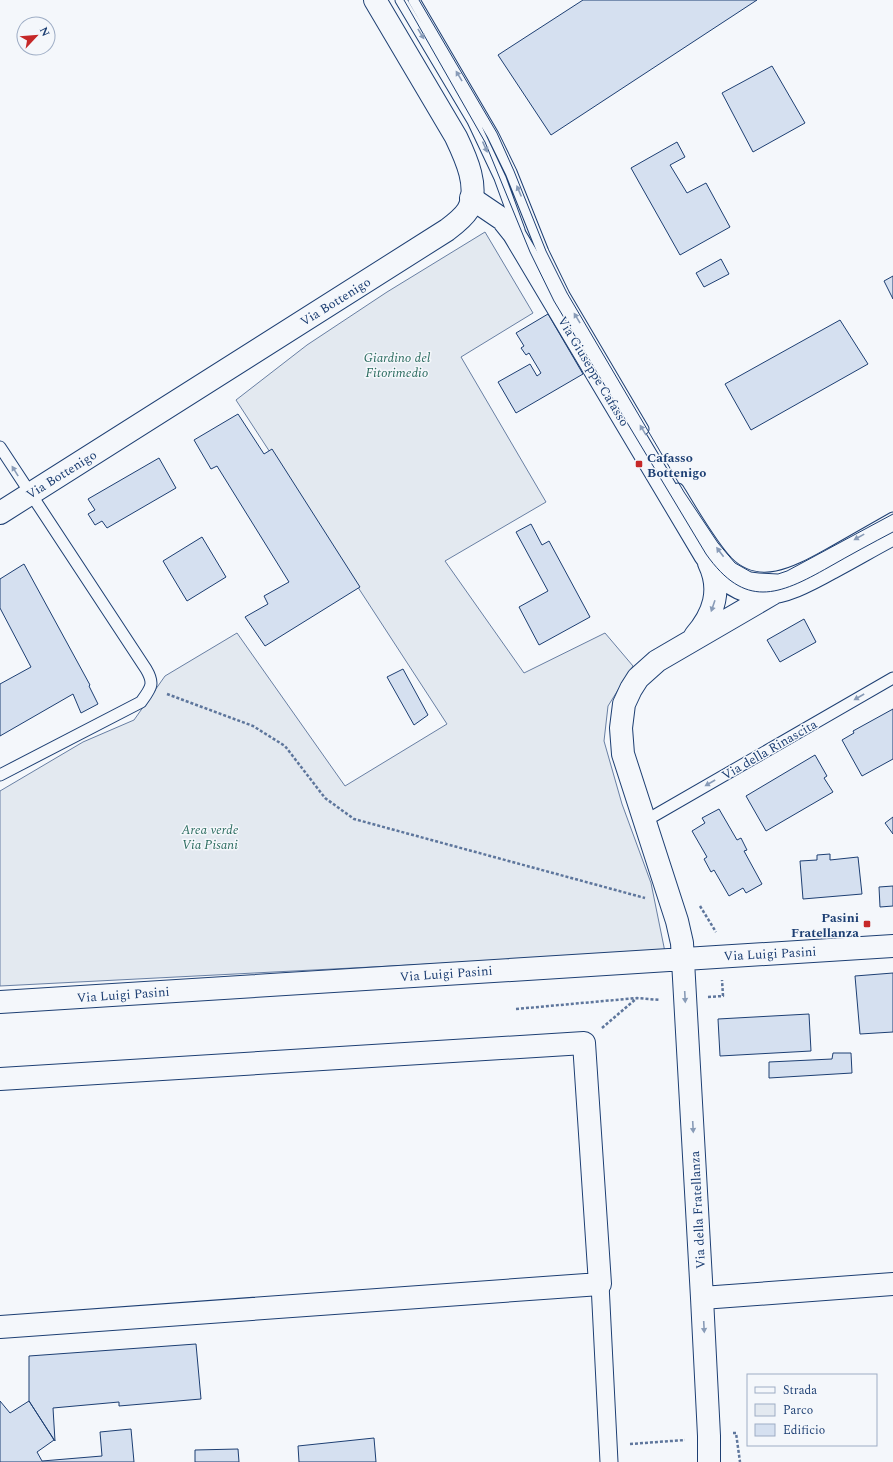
<svg xmlns="http://www.w3.org/2000/svg" width="893" height="1462" font-family="Spectral,serif">
<rect width="100%" height="100%" fill="#f4f7fb"/>
<path fill="#e3e9f0" stroke="#687fa3" d="M 485,232 L 533,313 L 461,357 L 546,502 L 445,561 L 524,673 L 605,633 L 633,666 L 608,706 L 604,741 L 622,804 L 651,883 L 665,952 L 0,986 L 0,791 L 83,742 L 134,720 L 165,676 L 237,633 L 345,786 L 447,724 L 236,400 L 307,345 L 387,292 Z"/>
<path fill="#d5e0f0" stroke="#1d3f73" d="M 583,0 L 757,0 L 551,135 L 498,55 Z
M 772,66 L 805,123 L 753,152 L 722,93 Z
M 677,142 L 685,157 L 670,165 L 687,193 L 706,183 L 730,227 L 680,255 L 631,168 Z
M 721,259 L 729,274 L 704,287 L 696,273 Z
M 893,276 L 893,299 L 884,281 Z
M 548,314 L 583,374 L 516,413 L 498,382 L 530,364 L 537,376 L 541,373 L 529,353 L 526,355 L 521,348 L 524,346 L 516,333 Z
M 840,320 L 868,364 L 751,430 L 725,384 Z
M 238,414 L 264,454 L 272,449 L 360,587 L 265,646 L 245,617 L 268,604 L 264,596 L 289,582 L 217,466 L 211,469 L 194,440 Z
M 159,458 L 176,488 L 107,528 L 102,521 L 95,525 L 88,514 L 95,510 L 88,499 Z
M 531,524 L 542,545 L 549,541 L 590,617 L 539,645 L 519,607 L 548,591 L 516,532 Z
M 202,537 L 226,577 L 187,601 L 163,561 Z
M 24,564 L 90,685 L 89,686 L 98,704 L 81,713 L 73,694 L 0,736 L 0,684 L 31,667 L 0,608 L 0,579 Z
M 804,619 L 816,642 L 780,662 L 767,640 Z
M 403,669 L 428,715 L 414,725 L 387,677 Z
M 893,709 L 893,759 L 862,776 L 842,740 L 854,733 L 853,731 Z
M 815,755 L 827,776 L 824,778 L 833,792 L 766,831 L 746,796 Z
M 719,809 L 737,840 L 741,838 L 747,850 L 744,851 L 762,884 L 746,893 L 743,888 L 729,896 L 714,870 L 711,872 L 704,859 L 707,857 L 692,831 L 705,823 L 702,818 Z
M 893,817 L 893,834 L 885,823 Z
M 830,854 L 830,860 L 858,857 L 862,894 L 803,899 L 800,861 L 817,860 L 817,855 Z
M 893,886 L 893,906 L 880,907 L 879,887 Z
M 893,973 L 893,1032 L 860,1034 L 855,976 Z
M 809,1014 L 811,1051 L 720,1056 L 718,1019 Z
M 833,1053 L 851,1053 L 852,1073 L 769,1078 L 769,1062 L 832,1059 Z
M 196,1344 L 201,1399 L 119,1406 L 119,1402 L 53,1408 L 55,1441 L 29,1401 L 29,1356 Z
M 0,1401 L 10,1413 L 29,1401 L 54,1440 L 37,1452 L 42,1461 L 102,1456 L 100,1432 L 131,1429 L 134,1462 L 0,1462 Z
M 374,1438 L 376,1462 L 299,1462 L 298,1446 Z
M 238,1449 L 239,1462 L 195,1462 L 195,1450 Z"/>
<g fill="none" stroke-linecap="round" stroke-linejoin="round">
<defs>
<path id="service" d="M 401,0 L 473,121 L 500,178 L 519,230
M 414,0 L 493,135 L 511,172 L 543,252 L 564,295 L 643,429
M 0,447 L 146,669 C 155,684 151,688 141,702 L 0,775
M 678,489 C 690,509 711,545 727,562 C 761,596 802,569 835,551 C 854,540 874,529 893,518
M 645,821 L 893,678"/>
<path id="pedestrian" d="M 600,1284 L 609,1462"/>
<path id="minor" d="M 471,198 L 502,219 L 514,234 L 705,555 C 743,612 781,596 831,568 C 852,557 872,545 893,534
M 695,636 C 714,614 722,590 709,563
M 0,1002 L 893,946
M 0,1079 L 584,1043 L 600,1284 L 0,1327
M 702,1298 L 893,1284
M 709,1462 L 709,1436 L 702,1298 L 682,943 L 677,921 L 623,754 L 621,728 L 624,704 L 631,689 L 638,678 L 657,661 L 772,594"/>
<path id="tertiary" d="M 0,513 L 447,230 C 455,224 463,218 468,210 C 480,188 466,158 456,137 L 375,0"/>
</defs>
<use href="#service" stroke="#1d3f73" stroke-width="13"/>
<use href="#pedestrian" stroke="#1d3f73" stroke-width="19"/>
<use href="#minor" stroke="#1d3f73" stroke-width="24"/>
<use href="#tertiary" stroke="#1d3f73" stroke-width="24"/>
<path stroke="#5e769c" stroke-width="2.5" stroke-dasharray="3 2" stroke-linecap="butt" d="M 167,694 L 253,726 L 285,746 L 325,798 L 354,819 L 645,898
M 700,906 L 716,932
M 708,997 L 723,996 L 722,980
M 516,1009 L 637,998 L 660,1000
M 602,1028 L 637,998
M 733,1433 L 736,1433 L 740,1462
M 630,1444 L 685,1440"/>
<use href="#service" stroke="#f4f7fb" stroke-width="11"/>
<use href="#pedestrian" stroke="#f4f7fb" stroke-width="17"/>
<use href="#minor" stroke="#f4f7fb" stroke-width="22"/>
<use href="#tertiary" stroke="#f4f7fb" stroke-width="22"/>
<path stroke="#1d3f73" stroke-width="1" d="M 404,0 L 485,142 L 530,252 L 554,301 L 706,554 C 745,609 778,596 829,567 C 850,555 872,543 893,532
M 419,0 L 497,133 L 514,171 L 546,251 L 567,293 L 684,492 L 718,543 L 735,563 L 751,572 L 759,573 L 778,574 L 787,571 L 893,514"/>
</g>
<defs><path id="oneway-solid" d="M-6-.8H1V-3.2L6.5 0L1 3.2V.8H-6Z"/></defs>
<g fill="#889bb7">
<use href="#oneway-solid" transform="translate(421 34) rotate(59)"/>
<use href="#oneway-solid" transform="translate(459 76) rotate(-121)"/>
<use href="#oneway-solid" transform="translate(485 147) rotate(66)"/>
<use href="#oneway-solid" transform="translate(519 191) rotate(-113)"/>
<use href="#oneway-solid" transform="translate(577 318) rotate(-121)"/>
<use href="#oneway-solid" transform="translate(643 430) rotate(-121)"/>
<use href="#oneway-solid" transform="translate(15 471) rotate(-122)"/>
<use href="#oneway-solid" transform="translate(859 537) rotate(151)"/>
<use href="#oneway-solid" transform="translate(720 552) rotate(-127)"/>
<use href="#oneway-solid" transform="translate(713 606) rotate(109)"/>
<use href="#oneway-solid" transform="translate(859 697) rotate(150)"/>
<use href="#oneway-solid" transform="translate(710 783) rotate(150)"/>
<use href="#oneway-solid" transform="translate(685 997) rotate(87)"/>
<use href="#oneway-solid" transform="translate(693 1127) rotate(87)"/>
<use href="#oneway-solid" transform="translate(704 1327) rotate(87)"/>
</g>
<g fill="#c62828" stroke="#f4f7fb" stroke-width="1.5">
<rect x="635" y="460" width="8" height="8" rx="2"/>
<rect x="863" y="920" width="8" height="8" rx="2"/>
</g>
<g text-anchor="middle" stroke-width="3" stroke-linejoin="round" paint-order="stroke">
<g font-size="13" fill="#1d3f73" stroke="#f4f7fb">
<text transform="translate(335 301) rotate(-32)" y="5">Via Bottenigo</text>
<text transform="translate(594 371) rotate(59)" y="5">Via Giuseppe Cafasso</text>
<text transform="translate(61 474) rotate(-32)" y="5">Via Bottenigo</text>
<text transform="translate(769 749) rotate(-30)" y="5">Via della Rinascita</text>
<text transform="translate(770 953) rotate(-3)" y="5">Via Luigi Pasini</text>
<text transform="translate(446 973) rotate(-4)" y="5">Via Luigi Pasini</text>
<text transform="translate(123 994) rotate(-4)" y="5">Via Luigi Pasini</text>
<text transform="translate(697 1210) rotate(-93)" y="5">Via della Fratellanza</text>
</g>
<g font-size="13" font-style="italic" fill="#2c6c60" stroke="#f4f7fb">
<text x="397" y="362">Giardino del<tspan x="397" dy="15">Fitorimedio</tspan></text>
<text x="210" y="834">Area verde<tspan x="210" dy="15">Via Pisani</tspan></text>
</g>
<g font-size="13" font-weight="bold" fill="#1d3f73" stroke="#f4f7fb" text-anchor="start">
<text x="647" y="462">Cafasso<tspan x="647" dy="15">Bottenigo</tspan></text>
<text x="859" y="922" text-anchor="end">Pasini<tspan x="859" dy="15">Fratellanza</tspan></text>
</g>
</g>
<rect x="747" y="1374" width="130" height="72" fill="#f4f7fb" stroke="#9eadc5"/>
<rect x="755" y="1387" width="20" height="6" fill="#f4f7fb" stroke="#9eadc5"/>
<text x="783" y="1394" font-size="12" fill="#1d3f73">Strada</text>
<rect x="755" y="1404" width="20" height="12" fill="#e3e9f0" stroke="#9eadc5"/>
<text x="783" y="1414" font-size="12" fill="#1d3f73">Parco</text>
<rect x="755" y="1424" width="20" height="12" fill="#d5e0f0" stroke="#9eadc5"/>
<text x="783" y="1434" font-size="12" fill="#1d3f73">Edificio</text>
<g transform="translate(36 36) rotate(64)"><circle r="19" fill="#f4f7fb" stroke="#9eadc5"/>
<path d="M0-3L7 15L0 10L-7 15Z" fill="#c62828"/>
<text y="-6" font-size="11" font-weight="bold" text-anchor="middle" fill="#1d3f73">N</text>
</g>
</svg>
